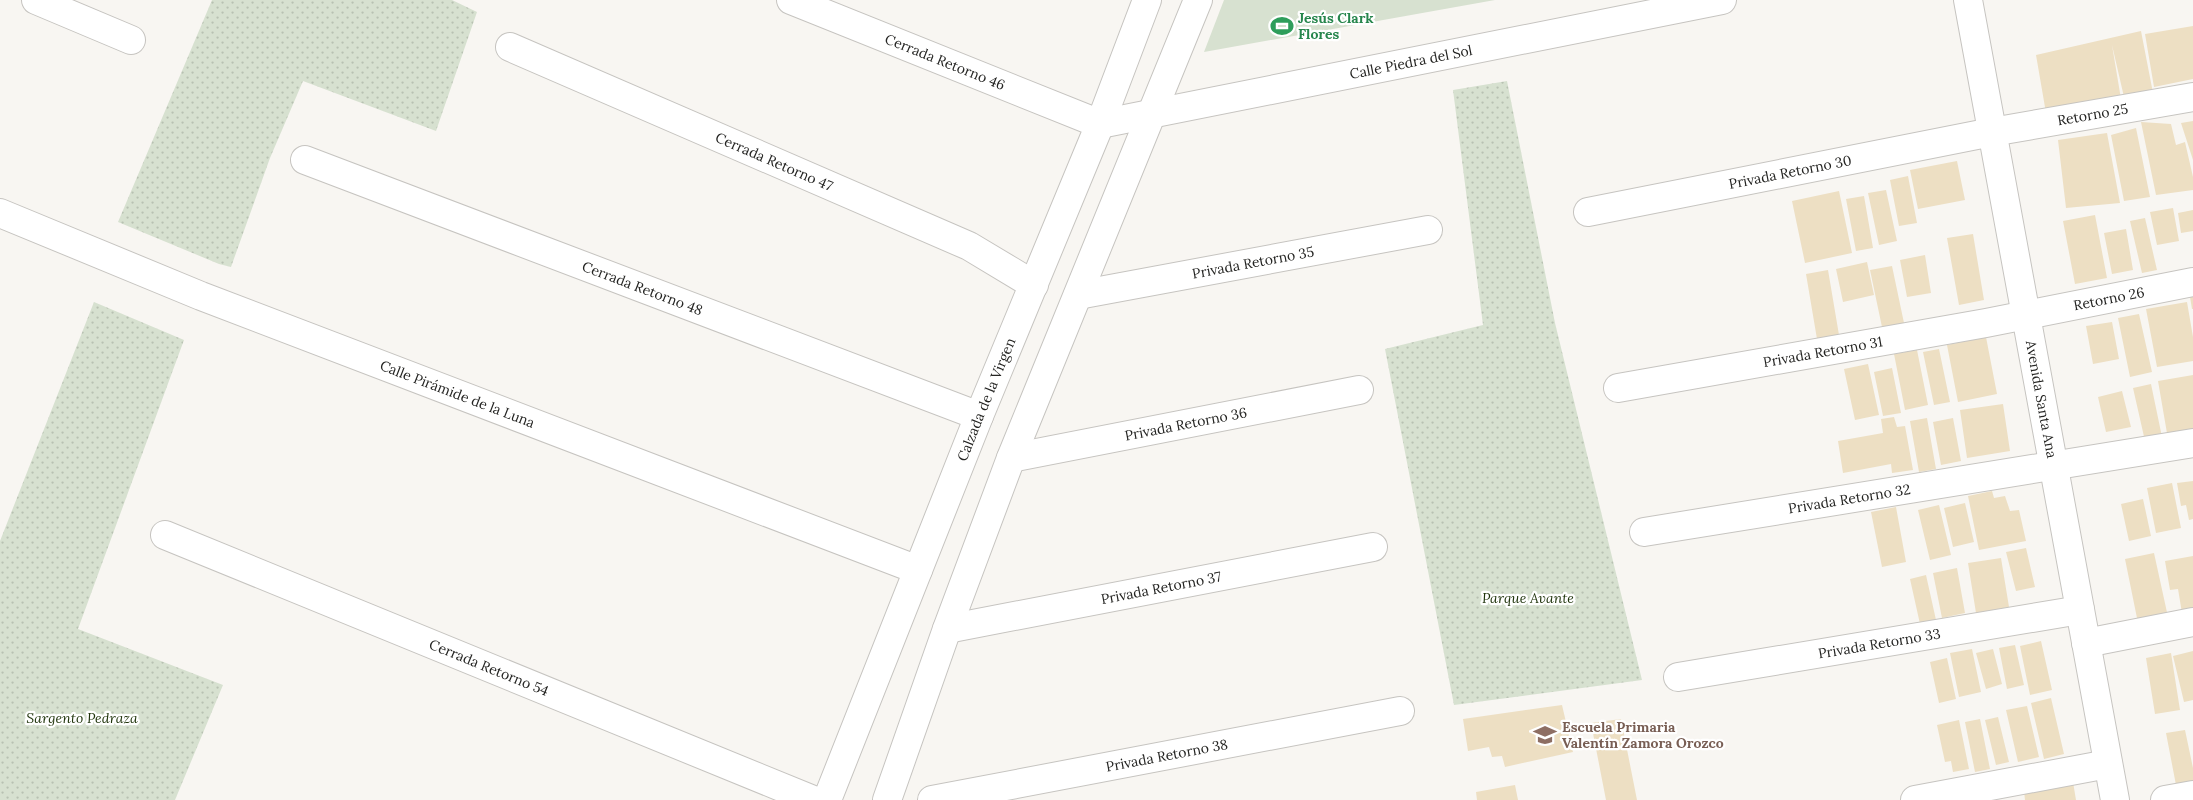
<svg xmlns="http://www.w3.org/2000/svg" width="2193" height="800" font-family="Lora,serif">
<defs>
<pattern id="park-dots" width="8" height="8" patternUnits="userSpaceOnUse" patternTransform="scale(1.25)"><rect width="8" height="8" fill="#d7e1d0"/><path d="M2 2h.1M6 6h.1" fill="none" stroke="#b8c1b2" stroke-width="1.8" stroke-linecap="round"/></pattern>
</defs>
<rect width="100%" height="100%" fill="#f8f6f2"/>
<path fill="#d7e1d0" d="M 1224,0 L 1495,0 L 1204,52 Z"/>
<path fill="url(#park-dots)" d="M 212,0 L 452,0 L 477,12 L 436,131 L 303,81 L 270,158 L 231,267 L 219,264 L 118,222 Z
M 1507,81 L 1555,323 L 1642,680 L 1454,705 L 1385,349 L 1483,325 L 1453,90 Z
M 94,302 L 184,340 L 78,629 L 223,685 L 175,800 L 0,800 L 0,541 Z"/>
<path fill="#eddfc3" d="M 2193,26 L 2193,79 L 2154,87 L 2145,34 Z
M 2141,31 L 2153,93 L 2124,97 L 2112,45 L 2121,99 L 2046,113 L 2036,55 Z
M 2193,121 L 2193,160 L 2181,123 Z
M 2141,122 L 2171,124 L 2176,145 L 2185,142 L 2193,177 L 2193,190 L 2156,195 Z
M 2136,128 L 2150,197 L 2124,201 L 2111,135 Z
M 2107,133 L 2120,203 L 2066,208 L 2058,140 Z
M 1957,161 L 1965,200 L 1918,209 L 1910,170 Z
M 1908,176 L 1917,223 L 1899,226 L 1890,180 Z
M 1886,190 L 1897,241 L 1879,245 L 1868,193 Z
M 1839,191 L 1852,253 L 1805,263 L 1792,201 Z
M 1864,196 L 1873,248 L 1856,251 L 1846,199 Z
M 2173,208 L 2179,241 L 2157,245 L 2150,212 Z
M 2193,210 L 2193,231 L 2181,233 L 2178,213 Z
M 2095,215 L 2107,278 L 2075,284 L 2063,221 Z
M 2145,218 L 2157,270 L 2142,273 L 2130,221 Z
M 2126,229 L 2133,270 L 2112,274 L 2104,233 Z
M 1973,234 L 1984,300 L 1959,305 L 1947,238 Z
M 1925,255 L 1931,293 L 1907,297 L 1900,260 Z
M 1867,262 L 1874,295 L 1843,302 L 1836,269 Z
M 1892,266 L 1904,323 L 1882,327 L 1870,270 Z
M 1828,270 L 1839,335 L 1817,339 L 1806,274 Z
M 2190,297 L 2193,297 L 2193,309 L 2192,309 Z
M 2187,302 L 2193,337 L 2193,361 L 2157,367 L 2146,309 Z
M 2139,314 L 2152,372 L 2130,377 L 2118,318 Z
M 2112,322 L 2119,359 L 2093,364 L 2086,326 Z
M 1986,337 L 1997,394 L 1958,402 L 1947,345 Z
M 1939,349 L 1950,402 L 1934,405 L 1923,352 Z
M 1917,350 L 1928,405 L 1905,410 L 1894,354 Z
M 1868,364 L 1879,415 L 1855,420 L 1844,369 Z
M 1892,368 L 1901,413 L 1883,416 L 1874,372 Z
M 2193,375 L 2193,435 L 2168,439 L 2158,381 Z
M 2151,384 L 2162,437 L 2145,441 L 2133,388 Z
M 2122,391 L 2131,427 L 2106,432 L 2098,397 Z
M 2003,404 L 2010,451 L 1967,458 L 1960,410 Z
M 1894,417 L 1897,427 L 1905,426 L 1913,470 L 1892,473 L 1891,464 L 1843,473 L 1838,441 L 1883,433 L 1881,419 Z
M 1927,418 L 1936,469 L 1919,472 L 1910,421 Z
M 1953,418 L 1961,461 L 1941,465 L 1933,422 Z
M 2193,481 L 2193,519 L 2189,520 L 2186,505 L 2181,506 L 2177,483 Z
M 2172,483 L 2181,528 L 2156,533 L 2147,488 Z
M 1992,491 L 1994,498 L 2005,496 L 2010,511 L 2019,510 L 2026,541 L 1979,550 L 1968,496 Z
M 2143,499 L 2151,536 L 2129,541 L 2121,504 Z
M 1965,503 L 1974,542 L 1953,547 L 1944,508 Z
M 1939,505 L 1951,555 L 1930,560 L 1918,510 Z
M 1896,507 L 1906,562 L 1882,567 L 1871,512 Z
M 2026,548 L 2035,587 L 2016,591 L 2006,552 Z
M 2154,553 L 2168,617 L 2138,623 L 2125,559 Z
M 2193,556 L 2193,612 L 2182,613 L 2178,589 L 2170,590 L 2165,561 Z
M 2001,558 L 2009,607 L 1976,613 L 1968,563 Z
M 1957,568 L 1965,613 L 1942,618 L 1933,573 Z
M 1926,575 L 1936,620 L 1920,624 L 1910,579 Z
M 2041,641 L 2052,690 L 2030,695 L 2020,646 Z
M 2015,645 L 2024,685 L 2007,689 L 1999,648 Z
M 1972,649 L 1981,692 L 1959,697 L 1950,653 Z
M 1993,649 L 2002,684 L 1986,689 L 1976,653 Z
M 2193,651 L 2193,700 L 2184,702 L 2173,656 Z
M 2171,653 L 2180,710 L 2155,714 L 2146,658 Z
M 1947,658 L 1956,699 L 1939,703 L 1930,662 Z
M 2051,698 L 2064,754 L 2044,759 L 2031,703 Z
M 1562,705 L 1573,752 L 1505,767 L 1502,756 L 1492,757 L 1489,747 L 1468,751 L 1463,719 Z
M 2027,706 L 2039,757 L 2018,762 L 2006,710 Z
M 1998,717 L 2009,762 L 1996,765 L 1985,720 Z
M 1621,719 L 1637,800 L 1606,800 L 1591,723 Z
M 1980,719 L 1990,769 L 1975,772 L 1965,722 Z
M 1959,720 L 1969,769 L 1953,772 L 1951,761 L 1945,762 L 1937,725 Z
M 2185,730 L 2193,768 L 2193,782 L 2176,785 L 2166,733 Z
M 2073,782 L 2076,800 L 2025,800 L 2024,791 Z
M 1515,785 L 1518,800 L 1477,800 L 1476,792 Z"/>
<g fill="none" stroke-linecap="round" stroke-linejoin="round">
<defs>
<g id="minor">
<path d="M 36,0 L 131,40"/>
<path id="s1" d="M 791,0 L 1100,124 L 1722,0"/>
<path id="s2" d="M 510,47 L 969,246 L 1034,285"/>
<path id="s3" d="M 305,160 L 979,416"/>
<path id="s4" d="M 1588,212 L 1992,132 L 2193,97"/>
<path id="s5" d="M 0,213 L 201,296 L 918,570"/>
<path id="s6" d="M 1078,295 L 1428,230"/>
<path id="s7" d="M 1618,388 L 1986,323 L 2193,282"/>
<path id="s8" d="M 1011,458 L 1359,390"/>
<path id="s9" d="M 1644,532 L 2193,443"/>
<path id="s10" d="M 165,535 L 813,800"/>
<path id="s11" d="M 947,629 L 1373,547"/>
<path d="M 2086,643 L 2193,622"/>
<path id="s12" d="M 1678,677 L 2080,610"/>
<path d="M 887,800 L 947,629 L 1011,458 L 1198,0"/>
<path id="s13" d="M 932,800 L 1400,711"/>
<path d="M 1915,800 L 2108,764"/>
<path d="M 2165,800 L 2193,795"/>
</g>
<g id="major">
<path id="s14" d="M 1968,0 L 2115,800"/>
<path id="s15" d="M 827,800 L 979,416 L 1100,124 L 1147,0"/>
</g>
</defs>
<use href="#minor" stroke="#c6c4c0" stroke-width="30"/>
<use href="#major" stroke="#c6c4c0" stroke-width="30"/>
<use href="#minor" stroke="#fff" stroke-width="28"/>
<use href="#major" stroke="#fff" stroke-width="28"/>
</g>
<defs>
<symbol id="stadium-bare" viewBox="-9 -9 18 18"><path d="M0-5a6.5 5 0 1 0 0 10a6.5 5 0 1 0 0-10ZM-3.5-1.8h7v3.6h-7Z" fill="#2e9e5b" stroke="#fff" stroke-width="2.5" paint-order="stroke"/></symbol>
<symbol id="school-bare" viewBox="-9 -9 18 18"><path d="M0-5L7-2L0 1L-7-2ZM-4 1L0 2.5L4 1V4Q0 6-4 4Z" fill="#8d6e63" stroke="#fff" stroke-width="2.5" paint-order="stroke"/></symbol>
</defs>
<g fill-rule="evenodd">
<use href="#stadium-bare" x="1266" y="10" width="32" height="32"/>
<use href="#school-bare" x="1529" y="719" width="32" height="32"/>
</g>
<g text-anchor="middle" stroke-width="4.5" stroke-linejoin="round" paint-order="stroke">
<g font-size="14" font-weight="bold" fill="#27864d" stroke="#fff" text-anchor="start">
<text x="1298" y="23">Jesús Clark<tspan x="1298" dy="16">Flores</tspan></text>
</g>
<g font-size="14" fill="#242422" stroke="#fff">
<text dy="5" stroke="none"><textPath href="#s1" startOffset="650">Calle Piedra del Sol</textPath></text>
<text dy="5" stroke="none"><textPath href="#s1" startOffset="166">Cerrada Retorno 46</textPath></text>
<text dy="5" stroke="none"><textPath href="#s4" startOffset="514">Retorno 25</textPath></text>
<text dy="5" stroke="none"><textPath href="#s2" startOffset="288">Cerrada Retorno 47</textPath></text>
<text dy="5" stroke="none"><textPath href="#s4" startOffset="206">Privada Retorno 30</textPath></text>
<text dy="5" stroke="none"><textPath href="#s6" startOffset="178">Privada Retorno 35</textPath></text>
<text dy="5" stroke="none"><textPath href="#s3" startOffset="361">Cerrada Retorno 48</textPath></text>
<text dy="5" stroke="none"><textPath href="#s7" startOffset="499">Retorno 26</textPath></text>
<text dy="5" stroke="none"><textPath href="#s7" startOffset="208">Privada Retorno 31</textPath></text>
<text dy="5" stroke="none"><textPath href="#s5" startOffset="492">Calle Pirámide de la Luna</textPath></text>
<text dy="5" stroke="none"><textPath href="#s15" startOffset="431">Calzada de la Virgen</textPath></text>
<text dy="5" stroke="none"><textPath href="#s14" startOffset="406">Avenida Santa Ana</textPath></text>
<text dy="5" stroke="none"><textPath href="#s8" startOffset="178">Privada Retorno 36</textPath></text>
<text dy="5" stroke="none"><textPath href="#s9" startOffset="208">Privada Retorno 32</textPath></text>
<text dy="5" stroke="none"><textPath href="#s11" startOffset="218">Privada Retorno 37</textPath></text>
<text dy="5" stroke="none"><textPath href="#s12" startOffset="204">Privada Retorno 33</textPath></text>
<text dy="5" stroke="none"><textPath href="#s10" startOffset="350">Cerrada Retorno 54</textPath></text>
<text dy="5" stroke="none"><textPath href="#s13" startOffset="239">Privada Retorno 38</textPath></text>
</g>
<g font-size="14" font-style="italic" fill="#1e330a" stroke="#fff">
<text x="1528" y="603">Parque Avante</text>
<text x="82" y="723">Sargento Pedraza</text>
</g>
<g font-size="14" font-weight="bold" fill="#785e54" stroke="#fff" text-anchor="start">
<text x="1562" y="732">Escuela Primaria<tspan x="1562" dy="16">Valentín Zamora Orozco</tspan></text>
</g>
</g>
</svg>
